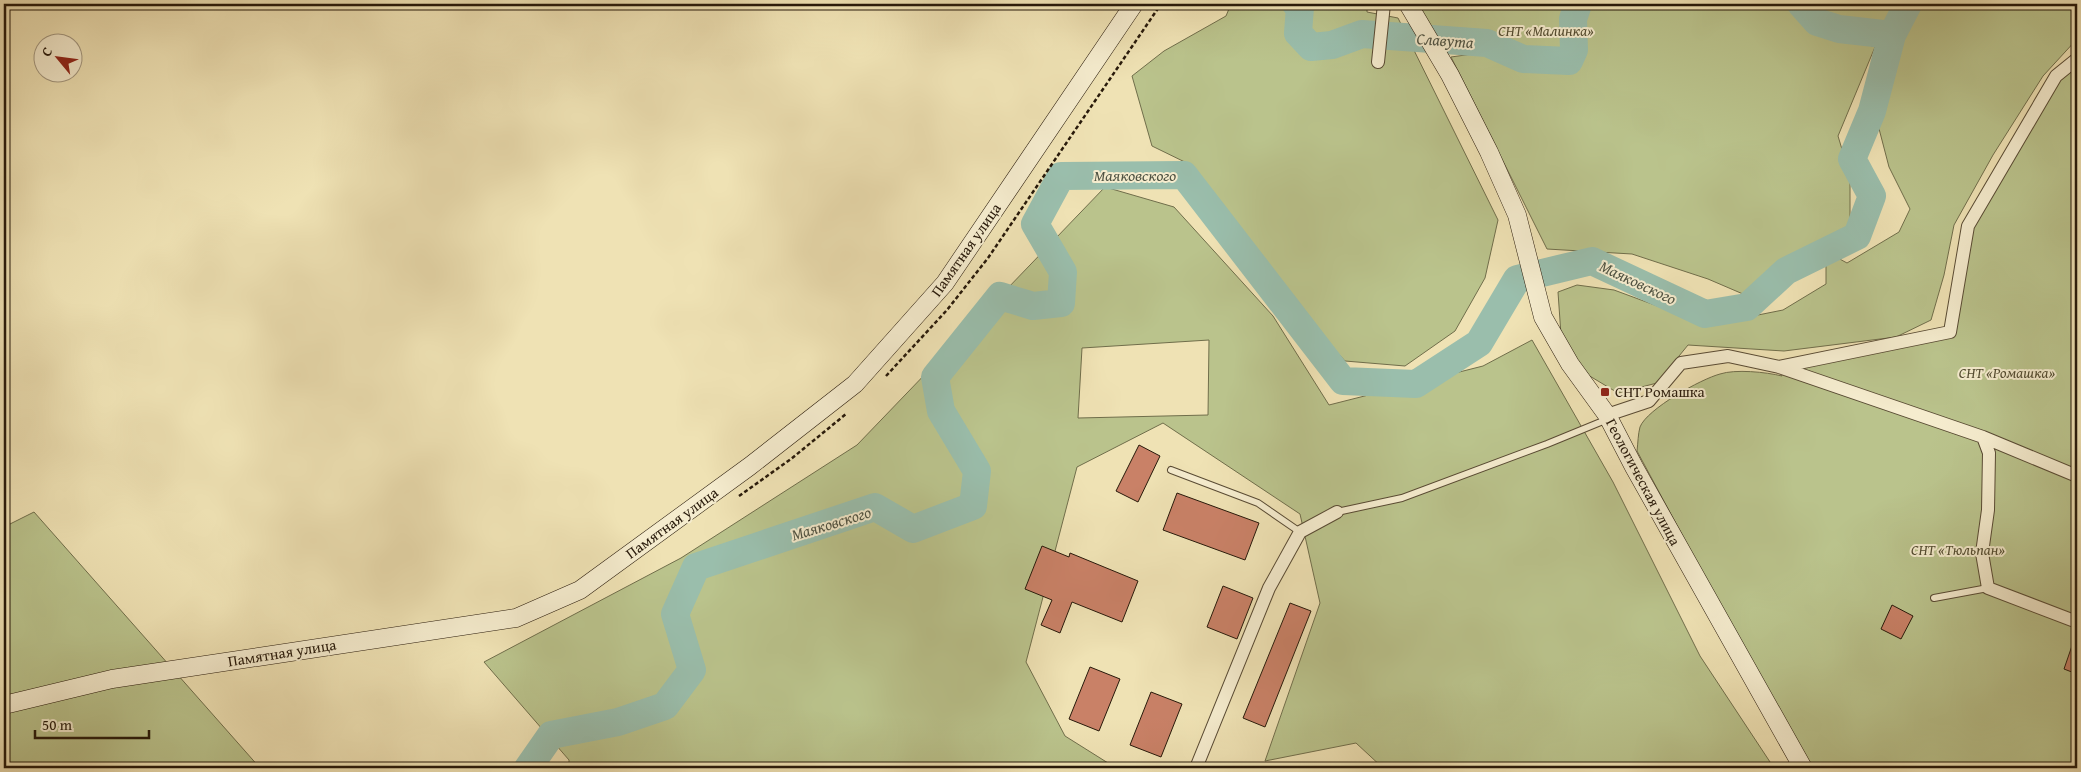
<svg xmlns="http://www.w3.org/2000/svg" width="2081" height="772" font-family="'Gentium Book Plus',serif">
<rect width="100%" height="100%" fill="#efe2b4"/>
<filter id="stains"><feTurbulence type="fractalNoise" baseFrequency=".004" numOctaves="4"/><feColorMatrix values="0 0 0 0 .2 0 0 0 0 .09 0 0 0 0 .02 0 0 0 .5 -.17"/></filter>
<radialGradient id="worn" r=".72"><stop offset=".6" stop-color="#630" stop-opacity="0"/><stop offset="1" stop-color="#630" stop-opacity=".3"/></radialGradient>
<path fill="#bac38c" stroke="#706e4b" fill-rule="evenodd" d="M 1231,4 L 1367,4 L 1367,12 L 1398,18 L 1498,220 L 1485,278 L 1455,331 L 1405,366 L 1345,361 L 1315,328 L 1275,277 L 1193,166 L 1152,146 L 1132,76 L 1164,51 L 1226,16 Z
M 1408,4 L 1589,4 L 1588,9 L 1590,4 L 1795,4 L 1808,19 L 1836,34 L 1875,47 L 1838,136 L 1850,176 L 1850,230 L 1800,251 L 1743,294 L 1708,279 L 1632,254 L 1547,249 L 1451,57 L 1480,53 L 1551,67 L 1578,61 L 1583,20 C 1575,33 1575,47 1569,61 L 1523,59 L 1426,33 Z
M 1814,4 L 1913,4 L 1892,35 L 1839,29 Z
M 1923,4 L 2077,4 L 2077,39 L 2043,76 L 1993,155 L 1954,225 L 1944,275 L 1931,320 L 1896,337 L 1784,351 L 1688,345 L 1657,383 L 1618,393 L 1583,372 L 1561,335 L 1558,292 L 1577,285 L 1614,290 L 1687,317 L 1748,317 L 1783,310 L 1826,284 L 1826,262 L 1836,257 L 1847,263 L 1899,232 L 1910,209 L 1889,167 L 1877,121 L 1899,45 Z
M 2077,59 L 2077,768 L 1813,768 L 1736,635 L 1637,451 C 1638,443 1638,434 1640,427 C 1647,409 1701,379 1720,374 C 1735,369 1766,372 1782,376 L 1779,367 L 1950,332 L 1968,226 L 2056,76 Z
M 1105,187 L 1174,207 L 1273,316 L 1329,405 L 1483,366 L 1532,340 L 1613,482 L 1700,656 L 1774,768 L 1383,768 L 1356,743 L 1265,761 L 1320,603 L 1300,514 L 1163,423 L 1077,467 L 1026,662 L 1065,736 L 1116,768 L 569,768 L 569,760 L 484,662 L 681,558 L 857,445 ZM 1209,340 L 1208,415 L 1078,418 L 1082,348 Z
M 34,512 L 260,768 L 4,768 L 4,527 Z"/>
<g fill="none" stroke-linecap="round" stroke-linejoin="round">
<path stroke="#9abeac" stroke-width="28" d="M 1296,4 L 1300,7 L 1298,33 L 1311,47 L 1332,45 L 1362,34 L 1487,43 L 1523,59 L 1569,61 L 1574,50 L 1573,19 L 1578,4
M 1801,4 L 1817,22 L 1839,29 L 1892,35
M 528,768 L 551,735 L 618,722 L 665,706 L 692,670 L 675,614 L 696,567 L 875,507 L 913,529 L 973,506 L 977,471 L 941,411 L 935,377 L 1000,296 L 1033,306 L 1061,303 L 1063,272 L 1035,224 L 1061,176 L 1184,175 L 1343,381 L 1416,384 L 1479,343 L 1517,279 L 1592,261 L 1705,314 L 1747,307 L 1786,271 L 1857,236 L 1872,196 L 1852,159 L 1872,111 L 1892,35 L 1908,4"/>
</g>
<path fill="#c98167" stroke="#27190a" d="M 1139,445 L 1160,456 L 1138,502 L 1116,491 Z
M 1177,493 L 1259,523 L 1245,560 L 1163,530 Z
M 1042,546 L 1069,557 L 1070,553 L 1138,581 L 1122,622 L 1072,602 L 1060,633 L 1041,625 L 1052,600 L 1025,589 Z
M 1223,586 L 1253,598 L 1237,639 L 1207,627 Z
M 1290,603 L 1311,611 L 1265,727 L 1243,718 Z
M 1892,605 L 1913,616 L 1901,639 L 1881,629 Z
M 2075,637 L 2077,637 L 2077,674 L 2064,669 Z
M 1090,667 L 1120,679 L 1099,731 L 1069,719 Z
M 1151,692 L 1182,704 L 1161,757 L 1130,745 Z"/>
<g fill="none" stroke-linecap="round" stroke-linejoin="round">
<defs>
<path id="lane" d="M 1171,470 L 1258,503 L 1300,532
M 1337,512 L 1402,498 L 1547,444 L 1608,419
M 1934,598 L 1988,588"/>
<path id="street" d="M 1378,62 L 1384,4
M 1779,367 L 1983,437 L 2077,476
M 1607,415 L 1649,401 L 1681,363 L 1728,356 L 1779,367 L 1950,332 L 1968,226 L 2056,76 L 2077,59
M 1983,437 L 1989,453 L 1988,510 L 1982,553 L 1988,588 L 2077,622
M 1196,768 L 1269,588 L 1300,532 L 1337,512"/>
<path id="secondary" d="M 1408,4 L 1450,75 L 1489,152 L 1517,215 L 1543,317 L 1570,364 L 1607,415 L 1634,467 L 1803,768
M 4,705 L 112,679 L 516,618 L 580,590 L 750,466 L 855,384 L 945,283 L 1134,4"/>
</defs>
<use href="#lane" stroke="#594b34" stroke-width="8"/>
<use href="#street" stroke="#594b34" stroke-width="14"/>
<use href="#secondary" stroke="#27190a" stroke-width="19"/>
<path stroke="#27190a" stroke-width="2.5" stroke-dasharray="4 2.5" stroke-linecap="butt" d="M 886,376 L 947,310 L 988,258 L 1161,4
M 739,496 L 791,459 L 846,414"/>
<use href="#lane" stroke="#f5ecce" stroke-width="6"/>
<use href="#street" stroke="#f5ecce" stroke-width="12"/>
<use href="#secondary" stroke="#f5ecce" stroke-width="18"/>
</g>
<rect fill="#8f2418" stroke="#f5ecce" stroke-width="2" x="1600" y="387" width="10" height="10" rx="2.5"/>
<g text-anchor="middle" stroke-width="4" stroke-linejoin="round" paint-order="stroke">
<g font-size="15" font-style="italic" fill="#534c31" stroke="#f5ecce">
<text x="1546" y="36">СНТ «Малинка»</text>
<text x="2007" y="378">СНТ «Ромашка»</text>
<text x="1958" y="555">СНТ «Тюльпан»</text>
</g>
<g font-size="15" fill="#27190a" stroke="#f5ecce">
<text transform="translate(966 250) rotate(-55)" y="5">Памятная улица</text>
<text transform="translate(1643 482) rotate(62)" y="5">Геологическая улица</text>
<text transform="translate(672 523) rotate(-36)" y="5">Памятная улица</text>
<text transform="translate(282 653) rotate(-9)" y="5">Памятная улица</text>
</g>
<g font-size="15" fill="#27190a" stroke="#f5ecce" text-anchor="start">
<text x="1615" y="397">СНТ Ромашка</text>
</g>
<g font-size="16" font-style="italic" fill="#4f5343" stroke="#f5ecce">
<text transform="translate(1445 40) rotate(4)" y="6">Славута</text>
<text x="1135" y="181">Маяковского</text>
<text transform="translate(1638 282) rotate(25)" y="6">Маяковского</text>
<text transform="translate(831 523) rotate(-17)" y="6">Маяковского</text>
</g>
</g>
<rect width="2081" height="772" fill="none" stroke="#efe2b4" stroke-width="20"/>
<rect x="5" y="5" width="2071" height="762" fill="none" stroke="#27190a" stroke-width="2.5"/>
<rect x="10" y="10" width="2061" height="752" fill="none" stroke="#27190a"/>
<g transform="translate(58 58) rotate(299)"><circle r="24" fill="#f5ecce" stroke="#a39880"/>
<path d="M0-4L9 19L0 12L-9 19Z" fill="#8f2418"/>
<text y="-8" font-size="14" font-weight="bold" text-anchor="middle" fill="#27190a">С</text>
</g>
<path d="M35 730v8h114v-8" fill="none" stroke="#27190a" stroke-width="2.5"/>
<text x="42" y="730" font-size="15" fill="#27190a" stroke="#f5ecce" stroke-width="4" paint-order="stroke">50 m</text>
<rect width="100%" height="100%" filter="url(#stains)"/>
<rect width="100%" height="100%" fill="url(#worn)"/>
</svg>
